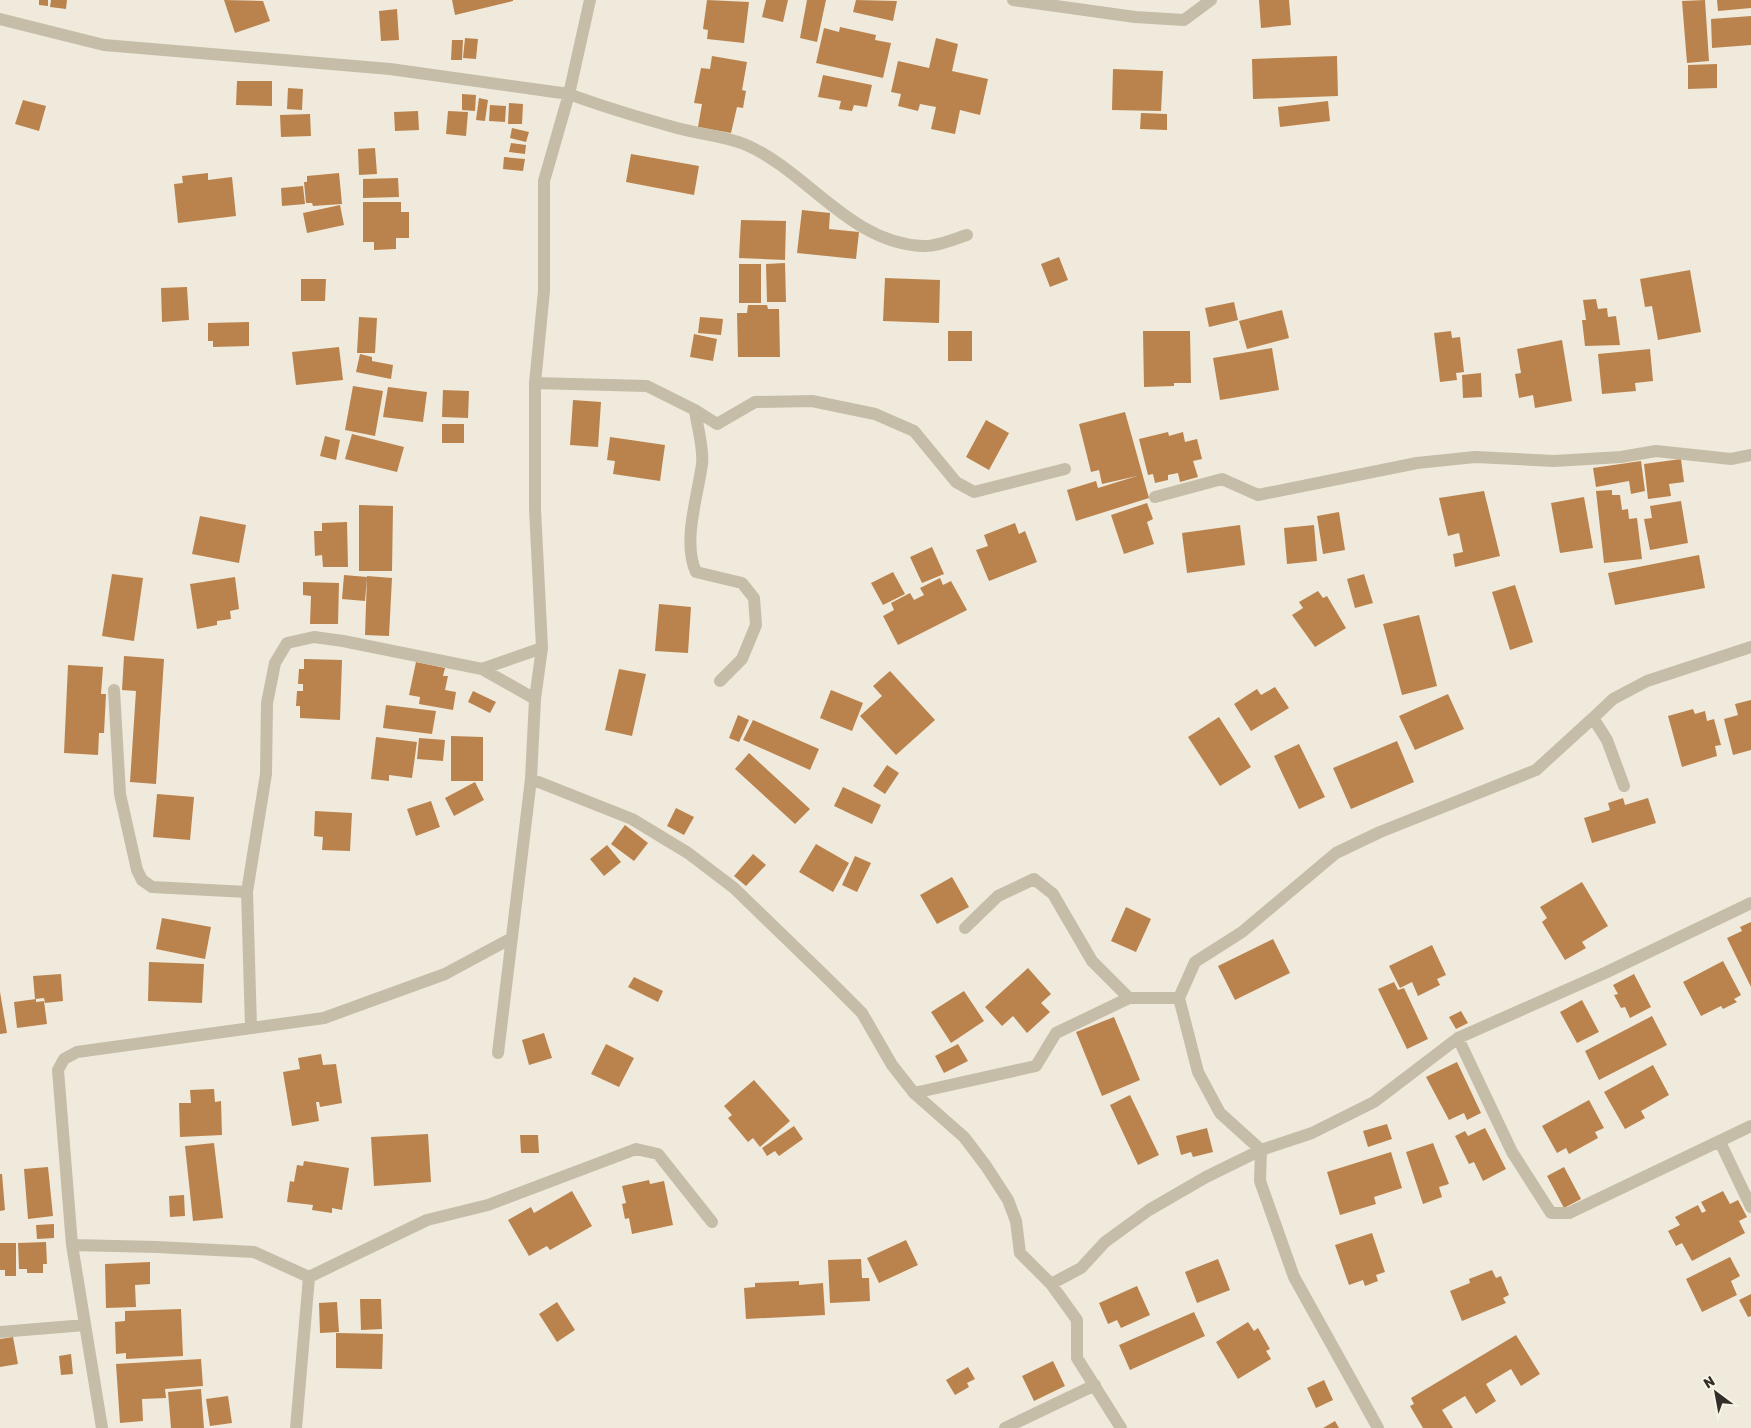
<svg xmlns="http://www.w3.org/2000/svg" width="1751" height="1428" font-family="Rubik,sans-serif">
<rect width="100%" height="100%" fill="#efeadb"/>
<path fill="#ba834d" d="M 39,0 L 48,0 L 48,6 L 39,5 Z
M 51,0 L 67,0 L 66,9 L 50,7 Z
M 224,0 L 263,1 L 270,21 L 235,33 Z
M 452,0 L 513,0 L 513,1 L 455,15 Z
M 707,0 L 749,2 L 744,43 L 707,39 L 708,30 L 703,29 Z
M 766,0 L 788,0 L 783,22 L 762,17 Z
M 807,0 L 826,0 L 817,42 L 800,38 Z
M 856,0 L 897,1 L 893,21 L 853,12 Z
M 1259,0 L 1289,0 L 1291,25 L 1261,28 Z
M 1705,0 L 1709,61 L 1687,63 L 1682,1 Z
M 1717,0 L 1751,0 L 1751,8 L 1718,11 Z
M 397,9 L 399,40 L 381,41 L 379,11 Z
M 1751,16 L 1751,45 L 1712,48 L 1711,19 Z
M 840,27 L 876,35 L 875,40 L 891,43 L 883,78 L 816,63 L 824,28 L 839,32 Z
M 465,38 L 478,39 L 476,59 L 463,58 Z
M 936,38 L 958,44 L 952,71 L 988,79 L 980,115 L 960,110 L 955,134 L 931,129 L 936,107 L 920,104 L 918,111 L 898,106 L 901,94 L 891,92 L 898,61 L 929,68 Z
M 452,40 L 463,40 L 462,60 L 451,60 Z
M 712,56 L 747,62 L 742,90 L 746,91 L 743,108 L 737,107 L 731,133 L 698,127 L 702,104 L 694,103 L 701,68 L 710,69 Z
M 1337,56 L 1338,96 L 1253,99 L 1252,59 Z
M 1717,64 L 1717,88 L 1688,89 L 1688,65 Z
M 1113,69 L 1163,71 L 1161,111 L 1112,110 Z
M 823,75 L 872,85 L 867,107 L 854,105 L 852,111 L 839,109 L 841,101 L 818,97 Z
M 237,81 L 272,81 L 272,106 L 236,105 Z
M 288,88 L 303,89 L 302,110 L 287,109 Z
M 462,94 L 476,95 L 475,111 L 462,110 Z
M 479,98 L 488,100 L 485,121 L 476,120 Z
M 23,100 L 46,106 L 39,131 L 15,124 Z
M 1328,101 L 1330,121 L 1280,127 L 1278,107 Z
M 509,103 L 523,104 L 522,124 L 508,124 Z
M 490,105 L 506,106 L 505,122 L 489,121 Z
M 418,111 L 419,130 L 395,131 L 394,112 Z
M 448,111 L 468,112 L 466,136 L 446,134 Z
M 1141,113 L 1167,114 L 1167,130 L 1140,129 Z
M 310,114 L 311,136 L 281,137 L 280,115 Z
M 512,128 L 529,132 L 526,142 L 510,138 Z
M 511,143 L 526,145 L 525,154 L 509,152 Z
M 375,148 L 377,174 L 359,175 L 358,149 Z
M 631,154 L 699,166 L 694,195 L 626,182 Z
M 504,157 L 525,159 L 523,171 L 503,169 Z
M 208,173 L 208,180 L 232,177 L 236,216 L 178,223 L 174,184 L 183,183 L 182,176 Z
M 339,173 L 342,204 L 313,206 L 312,203 L 306,203 L 304,182 L 307,182 L 307,176 Z
M 398,178 L 399,197 L 363,198 L 363,179 Z
M 303,186 L 305,204 L 282,206 L 281,188 Z
M 363,202 L 401,202 L 401,212 L 409,212 L 409,238 L 396,238 L 396,249 L 374,250 L 374,242 L 363,242 Z
M 340,205 L 344,225 L 307,233 L 303,213 Z
M 802,210 L 830,213 L 829,229 L 859,232 L 856,259 L 797,253 Z
M 741,220 L 786,221 L 785,260 L 739,258 Z
M 1059,257 L 1068,280 L 1050,287 L 1041,264 Z
M 785,263 L 786,302 L 767,302 L 766,264 Z
M 739,264 L 761,264 L 761,303 L 739,303 Z
M 1690,270 L 1701,332 L 1658,340 L 1652,306 L 1645,307 L 1640,279 Z
M 885,278 L 940,280 L 939,323 L 883,321 Z
M 301,279 L 326,279 L 325,301 L 301,301 Z
M 187,287 L 189,320 L 162,322 L 161,288 Z
M 1596,299 L 1598,309 L 1607,308 L 1608,317 L 1616,316 L 1620,345 L 1585,346 L 1582,320 L 1586,320 L 1583,300 Z
M 1234,302 L 1238,320 L 1209,327 L 1205,308 Z
M 748,305 L 767,305 L 768,309 L 779,309 L 780,357 L 738,357 L 737,313 L 747,313 Z
M 1282,310 L 1289,338 L 1247,349 L 1239,321 Z
M 359,317 L 377,318 L 375,353 L 357,353 Z
M 700,317 L 723,319 L 721,335 L 698,333 Z
M 249,322 L 249,346 L 213,347 L 213,341 L 208,341 L 208,323 Z
M 948,331 L 972,331 L 972,361 L 948,361 Z
M 1143,331 L 1190,331 L 1191,383 L 1174,383 L 1174,386 L 1144,387 Z
M 1451,331 L 1452,338 L 1460,337 L 1464,372 L 1456,373 L 1457,380 L 1440,382 L 1434,333 Z
M 694,334 L 717,339 L 713,361 L 690,357 Z
M 1562,340 L 1572,401 L 1535,408 L 1533,395 L 1519,398 L 1515,374 L 1521,373 L 1517,349 Z
M 339,347 L 343,380 L 296,385 L 292,352 Z
M 1272,348 L 1279,390 L 1220,400 L 1213,358 Z
M 1650,349 L 1653,381 L 1635,383 L 1636,391 L 1602,394 L 1598,354 Z
M 360,354 L 372,357 L 372,361 L 393,365 L 391,379 L 356,372 Z
M 1481,373 L 1482,397 L 1463,398 L 1462,375 Z
M 353,386 L 383,391 L 375,436 L 345,430 Z
M 388,387 L 427,392 L 423,422 L 383,417 Z
M 443,390 L 469,391 L 468,418 L 442,417 Z
M 573,400 L 601,402 L 598,447 L 570,445 Z
M 1125,412 L 1149,498 L 1076,521 L 1067,490 L 1096,481 L 1098,488 L 1137,476 L 1102,484 L 1099,470 L 1091,472 L 1079,424 Z
M 986,420 L 1009,433 L 989,470 L 966,457 Z
M 442,424 L 464,424 L 464,443 L 442,443 Z
M 1168,432 L 1169,436 L 1183,432 L 1185,442 L 1197,439 L 1202,459 L 1193,461 L 1198,477 L 1180,482 L 1178,473 L 1168,475 L 1168,480 L 1155,483 L 1153,474 L 1148,475 L 1139,439 Z
M 352,434 L 404,447 L 397,472 L 345,459 Z
M 325,436 L 340,440 L 336,460 L 320,456 Z
M 610,437 L 665,445 L 660,481 L 613,474 L 615,461 L 607,460 Z
M 1681,459 L 1684,482 L 1669,484 L 1671,496 L 1648,499 L 1644,464 Z
M 1641,461 L 1645,491 L 1631,494 L 1629,481 L 1596,487 L 1593,468 Z
M 1612,490 L 1612,495 L 1620,495 L 1622,510 L 1628,509 L 1629,519 L 1637,518 L 1642,559 L 1604,563 L 1596,491 Z
M 1484,491 L 1500,556 L 1455,567 L 1453,554 L 1463,552 L 1459,533 L 1448,536 L 1439,498 Z
M 1584,497 L 1593,548 L 1560,553 L 1551,503 Z
M 1681,501 L 1688,543 L 1650,550 L 1644,519 L 1652,518 L 1650,506 Z
M 1147,503 L 1153,519 L 1147,522 L 1154,544 L 1124,554 L 1111,515 Z
M 359,505 L 393,506 L 392,571 L 359,571 Z
M 1339,512 L 1345,550 L 1323,554 L 1317,516 Z
M 200,516 L 246,525 L 239,563 L 192,554 Z
M 347,522 L 348,567 L 323,567 L 322,555 L 315,556 L 314,531 L 322,531 L 322,523 Z
M 1015,523 L 1019,534 L 1025,531 L 1037,562 L 989,581 L 976,550 L 988,546 L 984,535 Z
M 1240,525 L 1245,565 L 1187,573 L 1182,533 Z
M 1314,525 L 1317,561 L 1287,564 L 1284,528 Z
M 932,547 L 944,574 L 922,583 L 910,557 Z
M 1699,555 L 1705,588 L 1615,605 L 1608,573 Z
M 893,572 L 905,594 L 883,605 L 871,583 Z
M 112,574 L 143,578 L 134,641 L 102,636 Z
M 1364,574 L 1373,603 L 1355,608 L 1347,579 Z
M 344,575 L 367,577 L 365,601 L 342,599 Z
M 367,576 L 392,578 L 389,636 L 365,635 Z
M 235,577 L 239,609 L 230,611 L 231,619 L 217,621 L 217,625 L 197,629 L 190,584 Z
M 940,578 L 943,585 L 951,581 L 967,610 L 898,645 L 883,616 L 894,610 L 891,603 L 910,593 L 914,600 L 924,595 L 920,588 Z
M 303,582 L 339,583 L 338,624 L 310,624 L 311,596 L 303,595 Z
M 1515,585 L 1533,642 L 1510,650 L 1492,592 Z
M 1318,591 L 1323,598 L 1327,596 L 1346,628 L 1315,647 L 1292,615 L 1303,608 L 1299,602 Z
M 659,604 L 691,607 L 688,653 L 655,651 Z
M 1419,615 L 1437,686 L 1402,695 L 1383,624 Z
M 124,656 L 164,659 L 156,784 L 130,782 L 136,691 L 122,690 Z
M 304,659 L 342,660 L 340,720 L 300,718 L 300,706 L 296,706 L 297,691 L 303,691 L 303,684 L 298,684 L 299,669 L 304,669 Z
M 416,662 L 445,668 L 443,676 L 448,676 L 445,690 L 456,692 L 453,710 L 419,704 L 420,697 L 409,695 Z
M 68,665 L 103,667 L 101,694 L 106,694 L 104,733 L 99,733 L 98,755 L 64,753 Z
M 619,669 L 646,674 L 632,736 L 605,730 Z
M 890,671 L 935,720 L 896,755 L 860,716 L 882,696 L 873,686 Z
M 1275,687 L 1289,708 L 1251,731 L 1234,704 L 1257,689 L 1261,695 Z
M 831,690 L 863,703 L 852,731 L 820,718 Z
M 473,691 L 496,702 L 490,713 L 468,702 Z
M 1448,694 L 1464,729 L 1415,750 L 1399,716 Z
M 1751,700 L 1751,750 L 1733,755 L 1724,719 L 1738,715 L 1735,704 Z
M 386,705 L 436,711 L 432,734 L 383,728 Z
M 1693,709 L 1695,714 L 1705,711 L 1707,721 L 1714,719 L 1721,745 L 1715,746 L 1717,756 L 1682,767 L 1668,716 Z
M 738,715 L 749,720 L 739,742 L 729,738 Z
M 1219,717 L 1251,767 L 1220,786 L 1188,737 Z
M 753,720 L 819,749 L 810,770 L 743,740 Z
M 451,736 L 483,737 L 483,781 L 451,781 Z
M 376,737 L 417,742 L 412,778 L 389,775 L 389,781 L 371,779 Z
M 419,738 L 445,740 L 443,761 L 417,759 Z
M 1397,741 L 1414,782 L 1351,809 L 1333,768 Z
M 1299,744 L 1325,797 L 1299,809 L 1274,756 Z
M 749,753 L 810,809 L 795,824 L 735,769 Z
M 887,765 L 899,773 L 885,794 L 873,786 Z
M 475,782 L 484,800 L 454,816 L 445,798 Z
M 843,787 L 881,805 L 872,824 L 834,806 Z
M 157,794 L 194,797 L 190,840 L 153,837 Z
M 1623,798 L 1625,805 L 1648,798 L 1656,823 L 1592,843 L 1584,818 L 1610,810 L 1608,803 Z
M 431,801 L 440,827 L 416,836 L 407,809 Z
M 676,808 L 694,817 L 684,835 L 667,826 Z
M 315,811 L 352,813 L 350,851 L 322,850 L 323,837 L 314,836 Z
M 625,825 L 648,843 L 634,861 L 611,844 Z
M 816,844 L 849,863 L 833,892 L 799,872 Z
M 607,845 L 621,862 L 604,876 L 590,859 Z
M 753,854 L 766,865 L 746,886 L 734,876 Z
M 855,856 L 871,863 L 857,892 L 842,885 Z
M 952,877 L 969,907 L 937,924 L 920,895 Z
M 1582,882 L 1608,926 L 1582,942 L 1586,948 L 1565,960 L 1542,922 L 1547,918 L 1540,907 Z
M 1126,907 L 1151,919 L 1136,952 L 1111,941 Z
M 162,918 L 211,927 L 205,959 L 156,949 Z
M 1751,922 L 1751,987 L 1727,938 L 1742,931 L 1740,927 Z
M 1273,939 L 1290,973 L 1235,1000 L 1218,966 Z
M 1432,945 L 1446,975 L 1437,979 L 1440,985 L 1418,996 L 1412,982 L 1400,988 L 1389,966 Z
M 1723,961 L 1741,995 L 1734,999 L 1737,1002 L 1723,1009 L 1721,1006 L 1701,1016 L 1683,982 Z
M 149,962 L 204,964 L 202,1003 L 148,1001 Z
M 1028,968 L 1051,994 L 1041,1003 L 1050,1012 L 1027,1033 L 1013,1016 L 1002,1026 L 985,1007 Z
M 61,974 L 63,1001 L 45,1003 L 44,998 L 35,999 L 33,976 Z
M 1634,974 L 1651,1007 L 1630,1018 L 1625,1007 L 1621,1008 L 1614,995 L 1618,994 L 1613,985 Z
M 634,977 L 663,991 L 658,1002 L 628,987 Z
M 1394,982 L 1398,990 L 1404,988 L 1428,1039 L 1407,1049 L 1378,989 Z
M 964,991 L 984,1021 L 951,1043 L 931,1012 Z
M 0,992 L 7,1033 L 0,1034 Z
M 36,999 L 36,1002 L 44,1001 L 47,1024 L 17,1028 L 14,1002 Z
M 1582,1000 L 1599,1032 L 1577,1043 L 1560,1012 Z
M 1461,1011 L 1468,1023 L 1456,1029 L 1449,1017 Z
M 1652,1016 L 1667,1045 L 1599,1080 L 1585,1051 Z
M 1114,1017 L 1140,1080 L 1102,1096 L 1076,1032 Z
M 544,1033 L 552,1058 L 529,1065 L 522,1040 Z
M 606,1044 L 634,1058 L 619,1087 L 591,1074 Z
M 958,1044 L 968,1061 L 944,1073 L 935,1056 Z
M 321,1054 L 323,1065 L 336,1064 L 342,1103 L 320,1107 L 319,1102 L 316,1102 L 319,1121 L 292,1126 L 283,1072 L 300,1069 L 298,1058 Z
M 1457,1062 L 1481,1113 L 1467,1120 L 1464,1113 L 1449,1120 L 1426,1077 Z
M 1653,1065 L 1669,1095 L 1641,1111 L 1645,1118 L 1625,1129 L 1604,1092 Z
M 754,1080 L 790,1121 L 760,1147 L 753,1138 L 748,1142 L 728,1118 L 732,1115 L 724,1106 Z
M 214,1089 L 215,1102 L 221,1101 L 222,1135 L 180,1137 L 179,1103 L 191,1103 L 190,1090 Z
M 1130,1095 L 1159,1155 L 1138,1165 L 1110,1105 Z
M 1589,1100 L 1604,1128 L 1595,1132 L 1598,1138 L 1569,1154 L 1566,1148 L 1557,1153 L 1542,1126 Z
M 1387,1124 L 1392,1139 L 1368,1147 L 1363,1131 Z
M 794,1126 L 803,1139 L 779,1156 L 775,1151 L 767,1156 L 762,1148 Z
M 1207,1128 L 1213,1152 L 1193,1157 L 1191,1152 L 1181,1155 L 1176,1136 Z
M 1485,1128 L 1506,1169 L 1483,1181 L 1474,1162 L 1469,1164 L 1455,1136 L 1465,1131 L 1468,1136 Z
M 428,1134 L 431,1182 L 374,1186 L 371,1137 Z
M 520,1135 L 538,1135 L 539,1153 L 521,1153 Z
M 214,1143 L 223,1218 L 193,1221 L 185,1146 Z
M 1433,1143 L 1449,1184 L 1439,1187 L 1442,1197 L 1423,1204 L 1406,1152 Z
M 1391,1152 L 1402,1188 L 1374,1197 L 1376,1204 L 1340,1215 L 1327,1172 Z
M 304,1161 L 349,1168 L 342,1210 L 332,1208 L 332,1213 L 312,1210 L 313,1205 L 287,1202 L 290,1181 L 294,1182 L 297,1165 L 303,1166 Z
M 48,1167 L 53,1216 L 28,1219 L 24,1169 Z
M 1564,1167 L 1581,1199 L 1564,1208 L 1547,1176 Z
M 0,1174 L 2,1174 L 5,1210 L 0,1211 Z
M 649,1180 L 650,1184 L 664,1181 L 673,1225 L 632,1234 L 629,1218 L 625,1219 L 622,1204 L 626,1203 L 622,1186 Z
M 572,1191 L 592,1226 L 550,1250 L 547,1246 L 529,1256 L 508,1220 L 531,1207 L 534,1213 Z
M 1723,1191 L 1730,1204 L 1738,1200 L 1747,1217 L 1739,1221 L 1745,1233 L 1692,1261 L 1682,1243 L 1676,1246 L 1668,1231 L 1680,1225 L 1675,1217 L 1698,1205 L 1702,1213 L 1706,1211 L 1701,1202 Z
M 184,1195 L 185,1216 L 170,1217 L 169,1196 Z
M 54,1224 L 54,1238 L 37,1239 L 36,1225 Z
M 1372,1233 L 1385,1272 L 1376,1275 L 1378,1281 L 1365,1286 L 1363,1280 L 1349,1285 L 1335,1245 Z
M 906,1240 L 918,1265 L 879,1283 L 867,1258 Z
M 46,1242 L 47,1264 L 43,1264 L 43,1273 L 27,1273 L 27,1269 L 19,1269 L 18,1243 Z
M 0,1243 L 16,1243 L 16,1276 L 5,1276 L 5,1270 L 0,1270 Z
M 1730,1257 L 1740,1276 L 1731,1281 L 1737,1295 L 1702,1312 L 1686,1279 Z
M 861,1259 L 862,1278 L 869,1278 L 870,1301 L 830,1303 L 828,1260 Z
M 1218,1259 L 1230,1290 L 1197,1303 L 1185,1272 Z
M 150,1262 L 150,1284 L 135,1285 L 136,1307 L 106,1308 L 105,1264 Z
M 1492,1270 L 1496,1278 L 1501,1276 L 1509,1295 L 1503,1298 L 1506,1303 L 1462,1321 L 1450,1291 L 1470,1283 L 1469,1279 Z
M 799,1281 L 799,1285 L 823,1283 L 825,1315 L 746,1319 L 744,1288 L 755,1287 L 755,1283 Z
M 1137,1286 L 1150,1315 L 1121,1328 L 1117,1320 L 1108,1324 L 1099,1303 Z
M 1751,1294 L 1751,1316 L 1748,1317 L 1739,1300 Z
M 360,1299 L 381,1299 L 382,1329 L 361,1330 Z
M 337,1302 L 339,1332 L 320,1333 L 319,1303 Z
M 557,1302 L 575,1330 L 557,1342 L 539,1314 Z
M 181,1309 L 183,1356 L 126,1359 L 126,1353 L 116,1354 L 115,1322 L 125,1321 L 125,1311 Z
M 1194,1312 L 1205,1336 L 1130,1370 L 1119,1345 Z
M 1248,1322 L 1254,1331 L 1258,1328 L 1270,1349 L 1266,1351 L 1271,1359 L 1238,1379 L 1216,1342 Z
M 336,1333 L 383,1334 L 382,1369 L 336,1368 Z
M 1516,1335 L 1540,1374 L 1521,1386 L 1511,1369 L 1486,1384 L 1496,1401 L 1476,1414 L 1465,1396 L 1442,1410 L 1453,1428 L 1423,1428 L 1410,1406 L 1414,1404 L 1411,1398 Z
M 13,1337 L 18,1364 L 0,1367 L 0,1339 Z
M 71,1354 L 73,1374 L 61,1375 L 59,1356 Z
M 201,1359 L 203,1386 L 165,1389 L 166,1398 L 142,1399 L 143,1421 L 120,1423 L 116,1364 Z
M 1053,1361 L 1065,1386 L 1034,1401 L 1022,1376 Z
M 968,1367 L 975,1379 L 967,1383 L 969,1387 L 955,1395 L 946,1380 Z
M 1324,1380 L 1333,1400 L 1316,1408 L 1307,1388 Z
M 201,1389 L 204,1428 L 171,1428 L 168,1392 Z
M 228,1396 L 232,1423 L 210,1426 L 206,1399 Z
M 1335,1421 L 1339,1428 L 1323,1428 Z"/>
<g fill="none" stroke-linecap="round" stroke-linejoin="round">
<path stroke="#c5bda8" stroke-width="12" d="M 1013,0 L 1135,17 L 1184,20 L 1211,0
M 0,19 L 104,45 L 390,69 L 569,94 L 590,0
M 535,383 L 647,386 L 695,410 L 717,424 L 755,402 L 812,401 L 875,414 L 914,431 L 956,482 L 974,492 L 1065,469
M 695,410 C 697,426 704,448 702,464 C 698,495 682,542 696,572 L 742,583 L 754,598 L 756,625 L 742,659 L 720,681
M 1155,497 L 1222,479 L 1258,495 L 1417,463 L 1475,457 L 1554,461 L 1621,457 L 1656,451 L 1731,459 L 1751,455
M 482,669 L 542,648
M 114,690 L 120,794 L 137,870 L 142,880 L 152,887 L 247,892 L 266,774 L 267,703 L 275,663 L 287,643 L 314,637 L 343,641 L 482,669 L 535,699
M 531,779 L 632,819 L 688,853 L 734,888 L 827,978 L 862,1013 L 892,1065 L 914,1093 L 964,1137 L 986,1166 L 1008,1200 L 1016,1221 L 1020,1253 L 1051,1284
M 1624,786 L 1607,740 L 1593,718 L 1613,699 L 1647,681 L 1751,647
M 247,892 L 251,1027
M 965,928 L 998,896 L 1034,879 L 1053,894 L 1092,961 L 1129,998 L 1179,998
M 1458,1038 L 1512,1152 L 1551,1213 L 1569,1213 L 1751,1126
M 498,1053 L 531,779 L 535,699 L 542,648 L 535,509 L 535,383 L 544,291 L 544,181 L 569,94 C 604,107 641,118 677,128 C 699,134 723,136 744,144 C 807,170 849,243 923,246 C 936,247 954,239 967,235
M 914,1093 L 1036,1066 L 1056,1033 L 1129,998
M 1720,1142 L 1751,1207
M 72,1245 L 157,1247 L 254,1252 L 309,1277
M 0,1332 L 85,1325
M 102,1428 L 72,1245 L 58,1070 L 64,1059 L 77,1052 L 324,1018 L 445,974 L 510,939
M 296,1428 L 309,1277 L 427,1220 L 488,1205 L 636,1149 L 658,1154 L 712,1222
M 1005,1428 L 1095,1385
M 1121,1428 L 1077,1358 L 1077,1320 L 1051,1284 L 1081,1268 L 1105,1242 L 1149,1210 L 1206,1177 L 1261,1150 L 1312,1133 L 1374,1102 L 1458,1038 L 1607,972 L 1751,903
M 1378,1428 L 1294,1277 L 1260,1181 L 1261,1150 L 1220,1113 L 1198,1072 L 1179,998 L 1195,962 L 1242,932 L 1336,853 L 1380,832 L 1536,770 L 1593,718"/>
</g>
<g transform="translate(1716 1393) rotate(328)" stroke="#f7f3e6" stroke-width="4" paint-order="stroke">
<path d="M0-4L9 19L0 12L-9 19Z" fill="#332e27"/>
<text y="-8" font-size="14" font-weight="bold" text-anchor="middle" fill="#332e27">N</text>
</g>
</svg>
